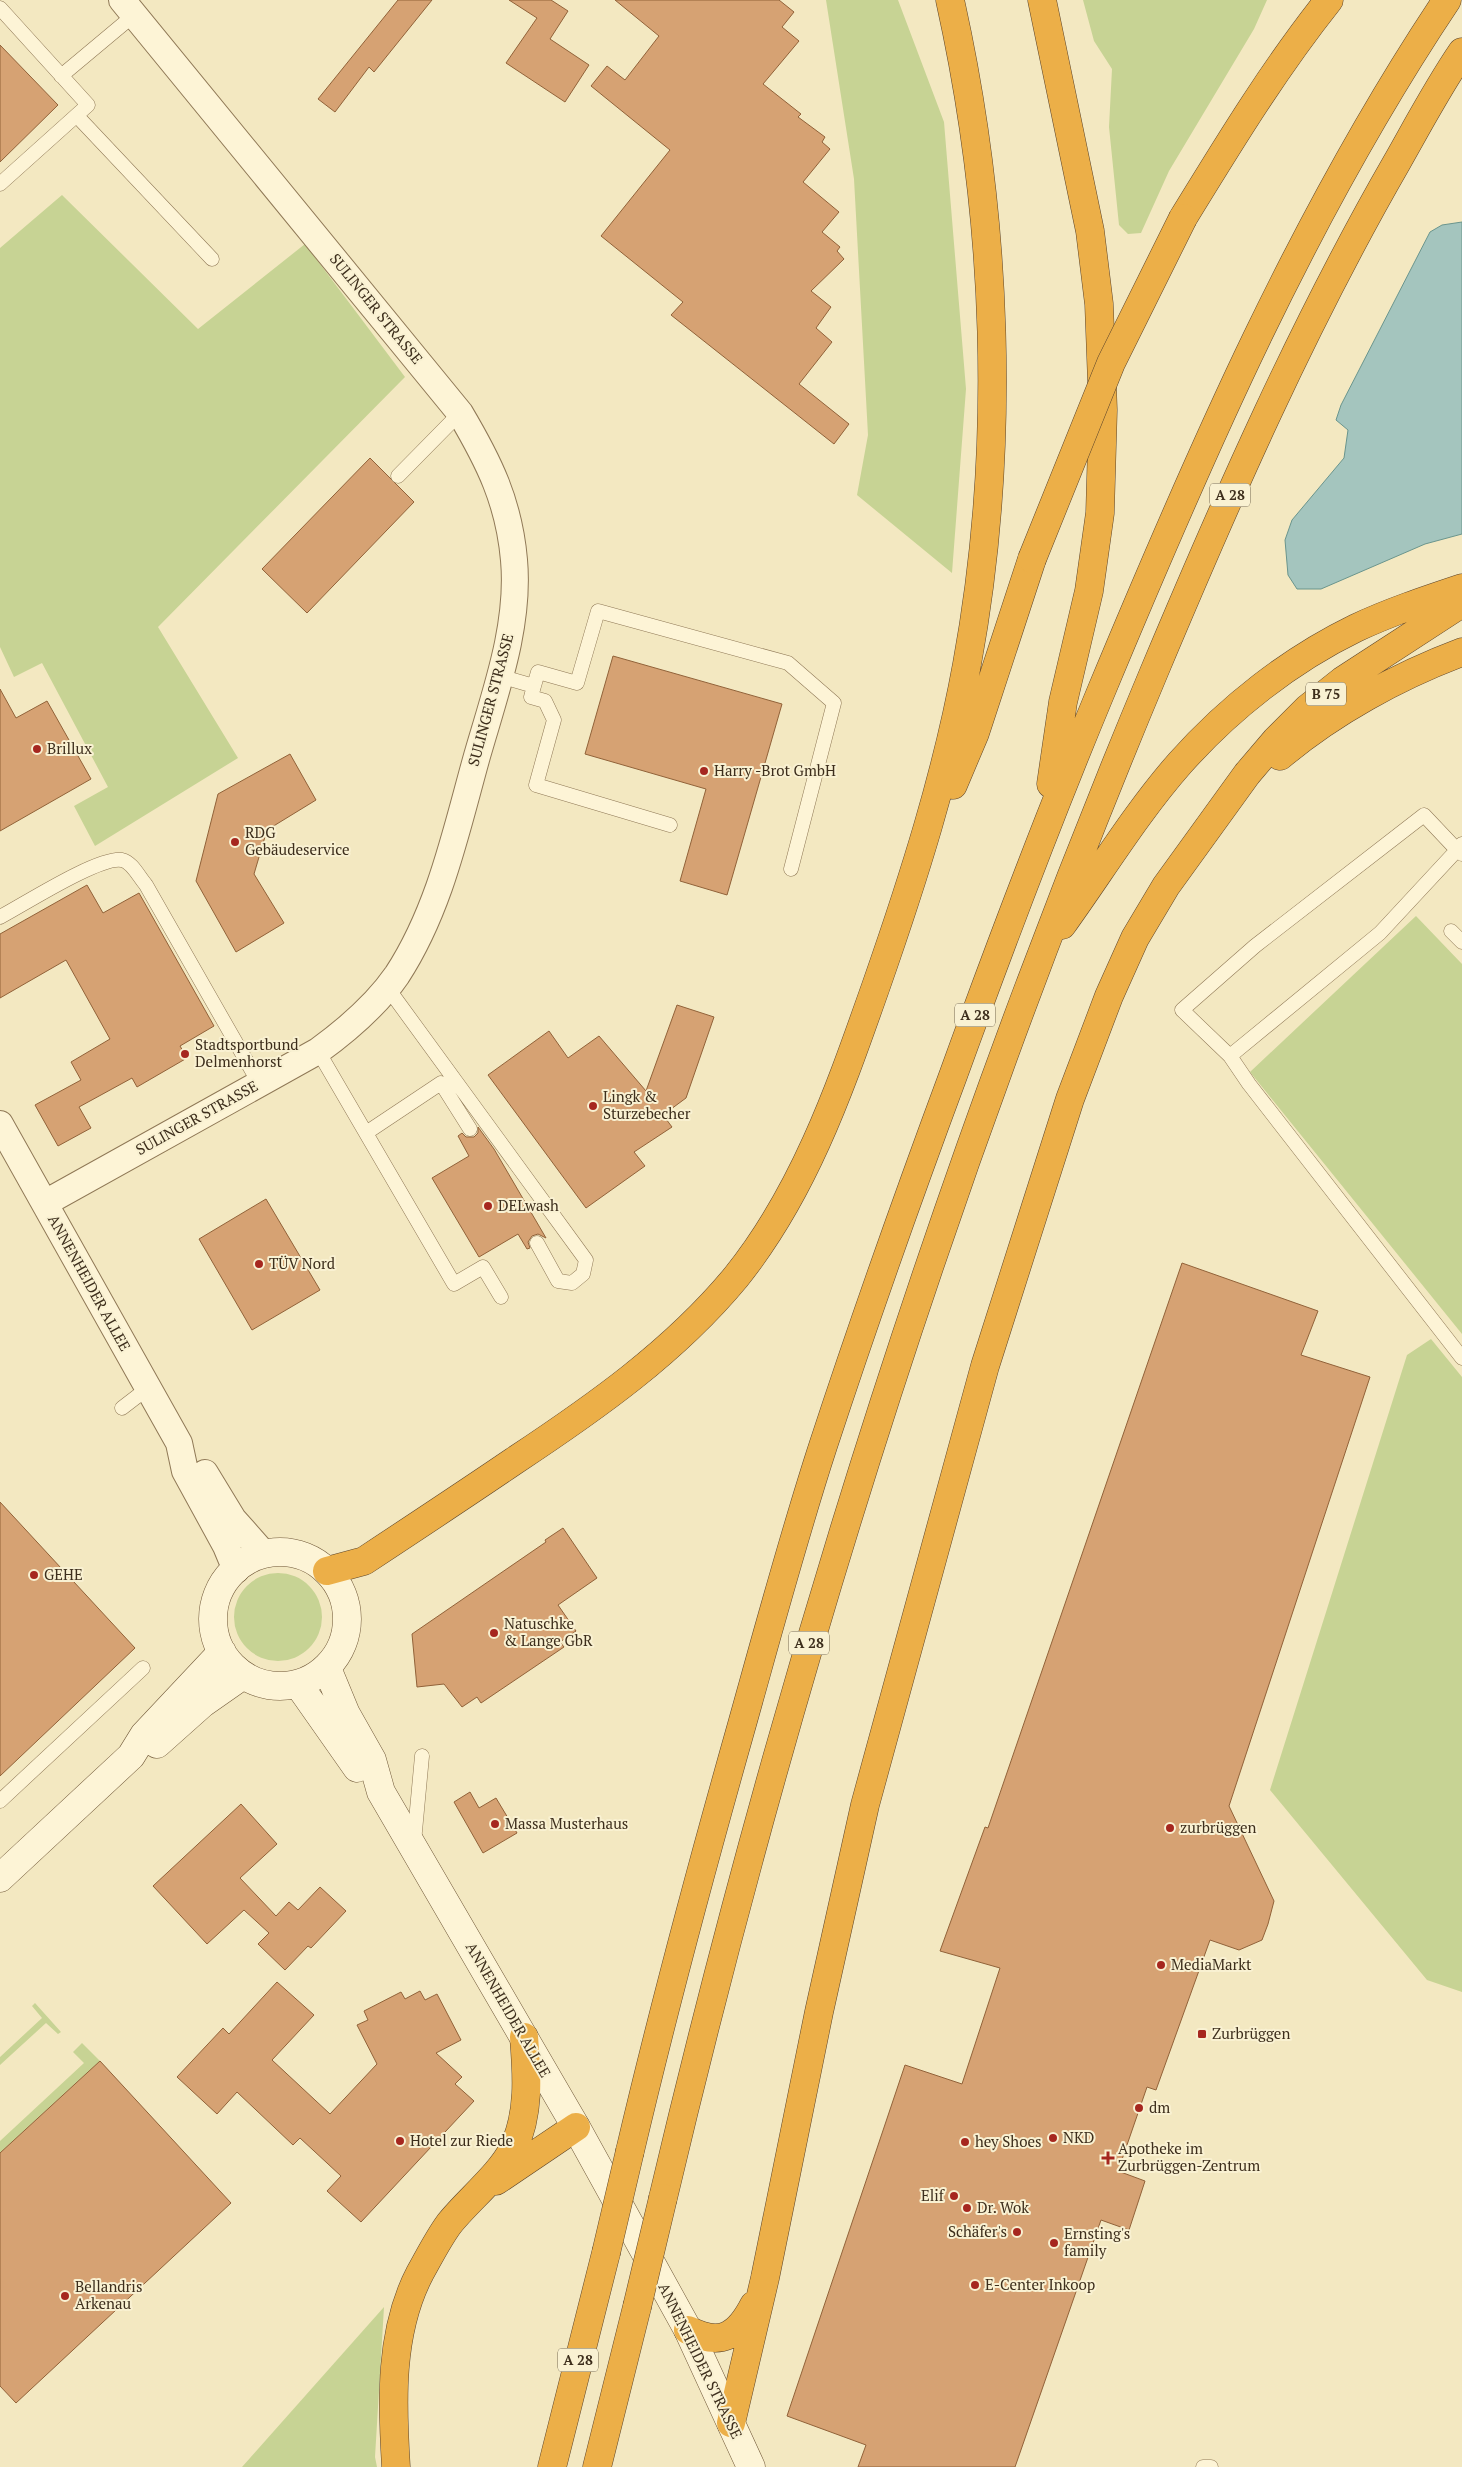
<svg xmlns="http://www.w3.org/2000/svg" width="1462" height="2467" font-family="'PT Serif',serif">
<rect width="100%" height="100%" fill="#f3e8c1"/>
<path fill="#c7d394" d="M 826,0 L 898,0 L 944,122 L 966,389 L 952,573 L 857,495 L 868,435 L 854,179 Z
M 1083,0 L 1267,0 L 1254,29 L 1169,171 L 1141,233 L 1128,234 L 1119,225 L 1109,127 L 1112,69 L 1094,41 Z
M 62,195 L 198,329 L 305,244 L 405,377 L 158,627 L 238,758 L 95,846 L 74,806 L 108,787 L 42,663 L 14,677 L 0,647 L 0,248 Z
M 1416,916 L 1462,964 L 1462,1334 L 1250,1072 Z
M 1431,1339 L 1462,1377 L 1462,1992 L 1427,1980 L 1270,1790 L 1407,1355 Z
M234 1617a44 44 0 1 1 88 0a44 44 0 1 1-88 0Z
M 35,2003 L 61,2032 L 58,2034 L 46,2023 L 0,2065 L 0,2057 L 42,2018 L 32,2006 Z
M 82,2043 L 100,2061 L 0,2153 L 0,2141 L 84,2063 L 73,2052 Z
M 384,2307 L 375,2457 L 377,2467 L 242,2467 Z"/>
<path fill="#a4c5be" stroke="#6a958d" d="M 1462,222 L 1462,534 L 1425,544 L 1321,589 L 1297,589 L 1288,575 L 1285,540 L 1292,520 L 1344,458 L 1348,430 L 1336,420 L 1341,405 L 1430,232 L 1442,225 Z"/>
<path fill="#d6a273" stroke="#916239" d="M 398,0 L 432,0 L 374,72 L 369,67 L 335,112 L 318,99 Z
M 509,0 L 551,0 L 568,11 L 550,39 L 589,65 L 565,102 L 506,63 L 537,18 Z
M 615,0 L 779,0 L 794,12 L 782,27 L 799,41 L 763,84 L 801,114 L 798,117 L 825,137 L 822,142 L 830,149 L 803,182 L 839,212 L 822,232 L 840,247 L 837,251 L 844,259 L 811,291 L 831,307 L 816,328 L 832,342 L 799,384 L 849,424 L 834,444 L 671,315 L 683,302 L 601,236 L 670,150 L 591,86 L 607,66 L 625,80 L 659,36 Z
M 0,45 L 58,105 L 0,162 Z
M 370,458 L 414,502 L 307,613 L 262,569 Z
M 613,656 L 782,704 L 727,895 L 680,881 L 706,789 L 585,754 Z
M 0,689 L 16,718 L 47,701 L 91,779 L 0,831 Z
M 290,754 L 316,800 L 267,830 L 254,874 L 284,923 L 236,952 L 196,881 L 218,794 Z
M 87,885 L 103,913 L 139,893 L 214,1026 L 180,1046 L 187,1058 L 137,1087 L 132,1078 L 79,1107 L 91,1128 L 58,1146 L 35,1105 L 81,1080 L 71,1062 L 110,1039 L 66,960 L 0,998 L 0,934 Z
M 677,1005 L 714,1017 L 686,1098 L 663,1115 L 672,1127 L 634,1152 L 645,1166 L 586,1208 L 488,1075 L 549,1031 L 568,1058 L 599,1036 L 646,1091 Z
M 478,1127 L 494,1149 L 546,1238 L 538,1234 L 532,1236 L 528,1242 L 530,1248 L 527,1249 L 518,1234 L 479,1257 L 432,1178 L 469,1156 L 458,1136 L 462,1133 L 466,1137 L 474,1137 L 478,1133 Z
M 266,1199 L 320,1290 L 252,1330 L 199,1239 Z
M 1182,1263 L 1318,1311 L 1301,1355 L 1370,1377 L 1229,1806 L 1274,1901 L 1268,1924 L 1262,1940 L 1239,1950 L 1210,1940 L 1156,2090 L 1147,2087 L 1118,2171 L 1145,2181 L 1129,2230 L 1101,2220 L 1015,2467 L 858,2467 L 866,2445 L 787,2416 L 905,2065 L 962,2084 L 1000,1968 L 940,1951 L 985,1827 L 988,1828 Z
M 0,1502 L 135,1648 L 0,1776 Z
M 563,1528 L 597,1578 L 558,1605 L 576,1631 L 560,1642 L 564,1647 L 481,1703 L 477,1697 L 462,1707 L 444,1684 L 417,1687 L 412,1634 L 546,1542 L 545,1540 Z
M 470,1792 L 479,1808 L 496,1798 L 517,1833 L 483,1853 L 454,1802 Z
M 241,1804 L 277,1844 L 240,1878 L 276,1916 L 289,1902 L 298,1910 L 320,1887 L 346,1911 L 311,1948 L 308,1946 L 285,1970 L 258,1944 L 269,1933 L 244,1910 L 207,1944 L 153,1886 Z
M 277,1982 L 314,2015 L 272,2060 L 330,2114 L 377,2064 L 357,2025 L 368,2020 L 364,2011 L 401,1992 L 405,1999 L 420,1991 L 425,2000 L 437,1994 L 461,2040 L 436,2053 L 462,2077 L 455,2084 L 474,2101 L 361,2222 L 327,2191 L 341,2176 L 300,2138 L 293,2145 L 237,2092 L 217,2114 L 177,2077 L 223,2028 L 229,2034 Z
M 100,2061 L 231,2203 L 16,2403 L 0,2386 L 0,2153 Z"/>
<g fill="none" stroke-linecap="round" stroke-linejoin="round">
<defs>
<path id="service" d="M 0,8 L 88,105 L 0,184
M 61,76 L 134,15
M 77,116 L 212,259
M 398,476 L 460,413
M 499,676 L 534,686 L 538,672 L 577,683 L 598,611 L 788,663 L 834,703 L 791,869
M 534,686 L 531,697 L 545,701 L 554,720 L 536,785 L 670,825
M 1462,844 L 1457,850 L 1424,815 L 1255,946 L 1182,1010 L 1230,1056 L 1249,1084 L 1462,1358
M 0,917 C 23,905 99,856 122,860 C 132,862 139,877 146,885 L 259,1083
M 1451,931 L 1462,942
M 387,987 L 586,1260 L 583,1274 L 572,1283 L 558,1281 L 537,1243
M 318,1051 L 454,1284 L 483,1267 L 501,1297
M 1230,1056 L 1380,933 L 1457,850 L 1462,854
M 366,1133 L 441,1083 L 470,1129
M 122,1408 L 148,1388
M 0,1801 L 143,1668
M 414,1842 L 422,1756
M 1203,2467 L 1211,2467"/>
<path id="minor" d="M 0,1124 L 179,1443 L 185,1471 L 226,1546 L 236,1570
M 45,1203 L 318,1051 C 347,1030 377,1004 397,975 C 440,909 456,831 477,756 C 495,693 520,626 514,560 C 509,502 489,462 460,413 L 122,0
M 205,1473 L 233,1519 L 264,1554"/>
<path id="secondary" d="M213 1619a67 67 0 1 1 134 0a67 67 0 1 1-134 0Z
M 327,1668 L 346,1714 L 372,1760 L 381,1792 L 576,2127 L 688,2330 L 751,2467
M 298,1684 L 357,1768
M 157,1744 L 203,1703 L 243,1675
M 0,1878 L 131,1756 L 144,1735 L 222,1652"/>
<path id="motorway" d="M 1042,0 L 1090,231 L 1099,304 L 1103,410 L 1100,513 L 1089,591 L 1063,702 L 1051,784
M 1183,218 C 1229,143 1274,69 1329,0
M 1280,756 C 1332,712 1398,676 1462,652
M 953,785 L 975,733 L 1032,559
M 1062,925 C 1101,871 1136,813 1180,763 C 1229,708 1290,660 1356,628 C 1390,612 1426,600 1462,588
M 327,1571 L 364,1561 C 414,1528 464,1495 514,1461 C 594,1408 674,1352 736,1277 C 805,1191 840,1088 876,986 C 913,880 947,774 967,664 C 1007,446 998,216 950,0
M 630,2151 C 663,2011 700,1873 739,1735 C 766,1639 792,1541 823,1446 C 864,1321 908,1197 954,1073 C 1000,946 1048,819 1100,694 C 1199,456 1303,215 1447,0
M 496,2181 L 576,2127
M 663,2198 C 786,1678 947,1166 1154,672 C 1227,498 1303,325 1397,162 C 1418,125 1438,87 1462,52
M 688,2330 C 721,2347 738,2336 754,2305
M 731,2423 L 765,2278 L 819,2012 L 865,1805 L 985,1366 L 1070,1099 L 1109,996 L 1135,938 L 1166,886 L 1247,774 L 1276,740 L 1308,708 L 1342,681 L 1462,603
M 396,2467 C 392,2403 389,2332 420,2273 C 429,2257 438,2239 449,2224 C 467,2201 500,2175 513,2149 C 530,2114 527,2074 524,2037
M 552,2467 L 606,2253
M 597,2467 L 637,2307"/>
</defs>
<use href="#service" stroke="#8f7856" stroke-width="15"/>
<use href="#minor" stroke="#8f7856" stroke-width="28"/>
<use href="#secondary" stroke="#715939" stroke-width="29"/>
<use href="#motorway" stroke="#5d452b" stroke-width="29"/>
<use href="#service" stroke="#fdf4d6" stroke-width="14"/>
<use href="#minor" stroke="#fdf4d6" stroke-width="26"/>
<use href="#secondary" stroke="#fdf4d6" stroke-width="28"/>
<use href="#motorway" stroke="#ecaf48" stroke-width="28"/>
<defs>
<path id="motorway-bridge" d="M 1032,559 L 1111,363 L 1183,218
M 606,2253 L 630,2151
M 637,2307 L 663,2198"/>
</defs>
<use href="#motorway-bridge" stroke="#5d452b" stroke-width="29" stroke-linecap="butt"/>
<use href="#motorway-bridge" stroke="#ecaf48" stroke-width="28"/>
</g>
<g fill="#a6271f" stroke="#f9f1d2" stroke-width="2">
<circle cx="37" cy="749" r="5"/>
<circle cx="704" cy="771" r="5"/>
<circle cx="235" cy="842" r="5"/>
<circle cx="185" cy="1054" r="5"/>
<circle cx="593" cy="1106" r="5"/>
<circle cx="488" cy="1206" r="5"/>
<circle cx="259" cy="1264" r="5"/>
<circle cx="34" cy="1575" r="5"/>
<circle cx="494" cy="1633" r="5"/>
<circle cx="495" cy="1824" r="5"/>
<circle cx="1170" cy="1828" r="5"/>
<circle cx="1161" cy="1965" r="5"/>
<rect x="1197" y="2029" width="10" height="10" rx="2.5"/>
<circle cx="1139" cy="2108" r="5"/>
<circle cx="1053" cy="2138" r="5"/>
<circle cx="400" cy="2141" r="5"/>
<circle cx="965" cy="2142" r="5"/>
<path d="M1105.5 2150.5h5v5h5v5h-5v5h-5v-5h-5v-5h5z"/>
<circle cx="954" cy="2196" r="5"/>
<circle cx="967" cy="2208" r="5"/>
<circle cx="1017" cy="2232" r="5"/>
<circle cx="1054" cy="2243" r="5"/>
<circle cx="975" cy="2285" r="5"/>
<circle cx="65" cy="2296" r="5"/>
</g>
<g text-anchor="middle" stroke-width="4" stroke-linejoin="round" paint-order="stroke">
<g fill="#f9f1d2" stroke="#756853" stroke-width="1">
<rect x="1210" y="483.5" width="40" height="23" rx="4"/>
<rect x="1306" y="682.5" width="40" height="23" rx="4"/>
<rect x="955" y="1003.5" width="40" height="23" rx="4"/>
<rect x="789" y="1631.5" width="40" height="23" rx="4"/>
<rect x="558" y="2348.5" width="40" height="23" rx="4"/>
</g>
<g font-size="14" font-weight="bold" fill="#3d2e1c">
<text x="1230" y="500">A 28</text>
<text x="1326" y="699">B 75</text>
<text x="975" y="1020">A 28</text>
<text x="809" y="1648">A 28</text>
<text x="578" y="2365">A 28</text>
</g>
<g font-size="15" fill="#3d2e1c" stroke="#f9f1d2">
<text transform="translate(376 309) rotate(51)" y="5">SULINGER STRASSE</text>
<text transform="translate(491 700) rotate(-75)" y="5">SULINGER STRASSE</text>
<text transform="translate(197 1118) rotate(-29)" y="5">SULINGER STRASSE</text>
<text transform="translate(89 1283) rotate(61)" y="5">ANNENHEIDER ALLEE</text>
<text transform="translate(508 2010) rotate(60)" y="5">ANNENHEIDER ALLEE</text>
<text transform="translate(700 2361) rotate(64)" y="5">ANNENHEIDER STRASSE</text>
</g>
<g font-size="15" fill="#3d2e1c" stroke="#f9f1d2" text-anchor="start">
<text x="47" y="754">Brillux</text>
<text x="714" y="776">Harry -Brot GmbH</text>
<text x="245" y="838">RDG<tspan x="245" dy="17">Gebäudeservice</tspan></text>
<text x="195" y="1050">Stadtsportbund<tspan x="195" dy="17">Delmenhorst</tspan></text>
<text x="603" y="1102">Lingk &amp;<tspan x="603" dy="17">Sturzebecher</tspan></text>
<text x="498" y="1211">DELwash</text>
<text x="269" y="1269">TÜV Nord</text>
<text x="44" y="1580">GEHE</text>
<text x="504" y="1629">Natuschke<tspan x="504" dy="17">&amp; Lange GbR</tspan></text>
<text x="505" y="1829">Massa Musterhaus</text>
<text x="1180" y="1833">zurbrüggen</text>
<text x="1171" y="1970">MediaMarkt</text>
<text x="1212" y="2039">Zurbrüggen</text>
<text x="1149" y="2113">dm</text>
<text x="1063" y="2143">NKD</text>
<text x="410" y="2146">Hotel zur Riede</text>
<text x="975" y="2147">hey Shoes</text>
<text x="1118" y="2154">Apotheke im<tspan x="1118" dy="17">Zurbrüggen-Zentrum</tspan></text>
<text x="944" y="2201" text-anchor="end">Elif</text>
<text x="977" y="2213">Dr. Wok</text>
<text x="1007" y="2237" text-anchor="end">Schäfer's</text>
<text x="1064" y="2239">Ernsting's<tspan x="1064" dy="17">family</tspan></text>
<text x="985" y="2290">E-Center Inkoop</text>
<text x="75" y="2292">Bellandris<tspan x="75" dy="17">Arkenau</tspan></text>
</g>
</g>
</svg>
